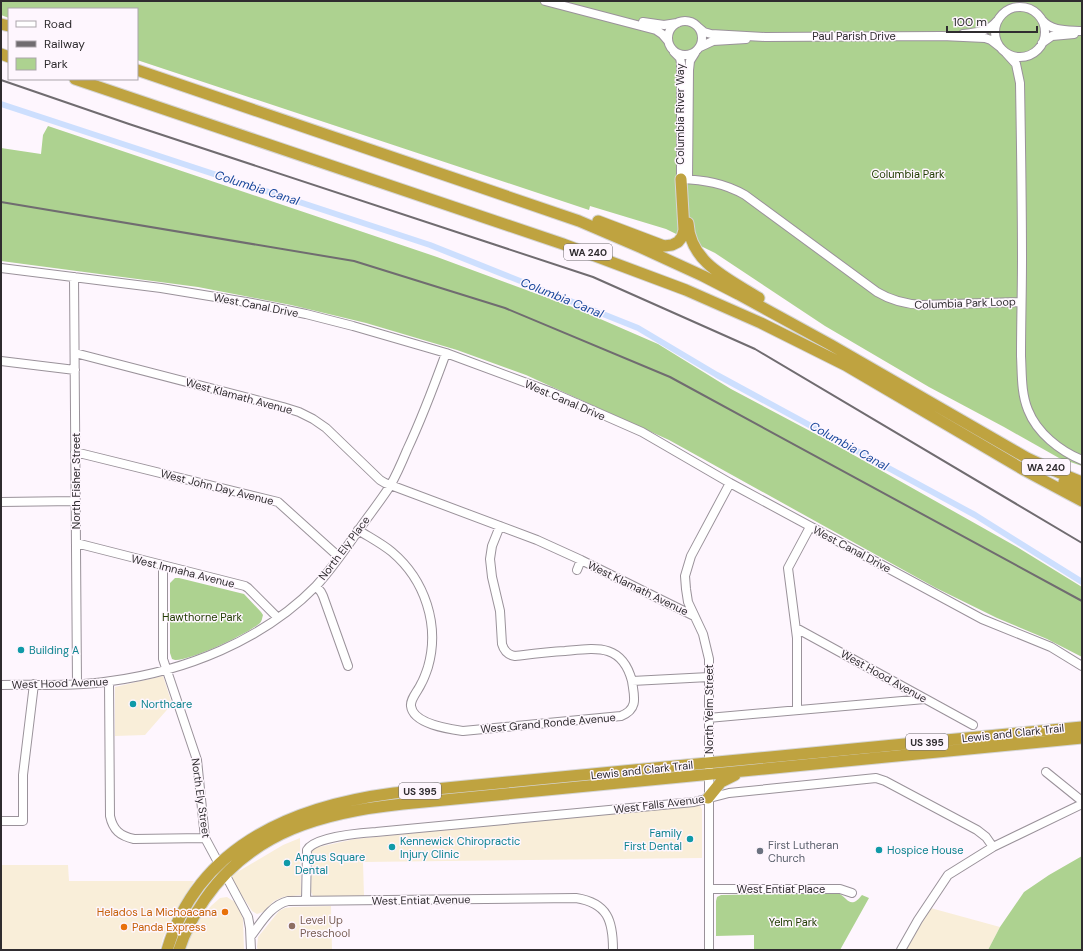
<svg xmlns="http://www.w3.org/2000/svg" width="1083" height="951" font-family="'DM Sans',sans-serif">
<rect width="100%" height="100%" fill="#fef6fe"/>
<path fill="#f9eed9" d="M 163,676 L 172,704 L 145,735 L 115,736 L 115,687 Z
M 698,805 L 701,807 L 702,810 L 702,858 L 363,862 L 364,896 L 316,897 L 313,896 L 311,892 L 312,850 L 314,848 L 355,839 Z
M 300,838 L 301,895 L 283,897 L 274,901 L 263,912 L 257,914 L 252,911 L 235,885 L 232,878 L 234,874 L 283,845 Z
M 1,865 L 68,865 L 69,881 L 194,881 L 173,915 L 163,938 L 160,950 L 1,950 Z
M 227,897 L 238,904 L 243,919 L 244,950 L 185,950 L 192,928 L 211,906 L 220,898 Z
M 331,906 L 332,950 L 258,950 L 257,947 L 258,937 L 279,911 L 285,908 L 293,907 Z
M 927,907 L 1000,927 L 988,950 L 901,950 Z"/>
<path fill="#add290" d="M 1,1 L 1082,1 L 1082,466 L 1059,458 L 1004,427 L 929,387 L 825,326 L 715,253 L 666,229 L 590,206 L 589,210 L 137,60 L 137,9 L 9,9 L 9,18 L 1,15 Z
M 48,126 L 437,257 L 575,308 L 658,344 L 731,389 L 827,440 L 1017,547 L 1082,587 L 1082,657 L 1047,639 L 997,618 L 936,588 L 669,440 L 526,375 L 457,350 L 366,323 L 291,305 L 198,287 L 1,261 L 1,148 L 41,154 L 43,135 Z
M 175,578 L 179,578 L 244,594 L 261,612 L 263,615 C 262,618 262,621 260,623 C 248,634 190,661 175,660 L 172,659 L 170,653 L 170,583 Z
M 1082,856 L 1082,950 L 988,950 L 1000,927 L 1024,892 L 1049,875 Z
M 838,893 C 848,898 850,910 862,895 L 869,898 L 840,950 L 754,950 L 754,935 L 716,936 L 716,901 L 717,897 L 721,895 Z"/>
<g fill="none" stroke-linecap="round" stroke-linejoin="round">
<path stroke="#cddffe" stroke-width="6" d="M 1,104 L 430,245 L 638,328 L 717,375 L 975,515 L 1082,582"/>
<defs>
<path id="minor" d="M 545,1 L 656,30 L 662,34 L 668,41
M995 32a25 25 0 1 1 50 0a25 25 0 1 1-50 0Z
M 1042,20 C 1052,32 1068,30 1082,31
M668 38a17 17 0 1 1 34 0a17 17 0 1 1-34 0Z
M 643,22 L 664,25 L 677,23
M 698,27 L 704,32 L 711,34 L 765,37 L 942,36 L 985,38 L 991,40 L 1000,47
M 963,34 C 976,32 987,33 997,21
M 1042,43 L 1052,36 L 1074,34
M 700,47 L 713,41 L 746,39
M 674,52 L 680,58 L 681,63 L 681,179 C 704,180 724,183 745,195 L 877,292 C 892,301 905,304 922,305 L 1021,302
M 1006,53 L 1016,64 L 1020,83 C 1021,142 1022,200 1022,259 C 1022,291 1021,324 1021,356 C 1022,374 1021,393 1028,410 C 1037,433 1060,451 1082,460
M 688,179 L 689,70 L 690,61 L 695,53
M 1,268 L 161,288 L 252,303 L 306,314 L 353,326 L 446,353 L 551,392 L 642,432 L 730,483 L 982,619 L 1051,647 L 1082,666
M 74,277 L 77,684
M 75,353 L 283,407 L 299,412 L 313,419 L 326,428 L 380,480 L 385,483 L 537,540 L 581,560 L 694,616
M 1,361 L 75,370
M 75,452 L 278,502 L 339,557
M 1,502 L 76,501
M 500,526 L 492,546 L 490,559 L 492,577 L 500,611 L 502,644 C 504,651 508,655 515,656 C 532,654 548,652 565,651 C 596,648 622,643 632,681
M 358,530 C 369,537 381,543 392,552 C 425,580 440,625 428,667 C 426,673 424,679 421,684 C 418,691 410,699 411,706 C 413,724 449,729 463,731 L 621,716 C 639,709 634,696 632,681 L 709,677
M 76,543 L 245,586 L 248,588 L 278,618
M 163,566 L 163,659 L 197,760 L 205,838 L 219,864
M 577,570 L 581,560
M 316,586 L 321,592 L 323,596 L 348,666
M 796,628 L 973,725
M 109,682 L 110,816 C 113,830 120,836 134,839 L 205,838
M 1,685 C 37,684 75,687 111,681 C 185,671 262,641 316,586 C 332,569 346,548 360,528 C 370,514 381,500 390,486 C 397,474 402,462 407,450 C 422,418 434,386 446,353
M 797,710 L 797,638 L 788,568 L 810,527
M 708,718 L 925,699
M 1046,772 L 1082,801
M 1,821 L 23,821 L 23,775 L 34,684
M 225,874 L 248,917 L 250,928 L 251,950
M 709,889 L 840,889 L 852,893
M 306,901 L 307,850 C 314,837 361,833 376,832 L 694,802 L 729,793 L 876,778 L 885,781 L 977,830 L 986,837 L 993,847
M 251,936 C 261,923 271,905 288,901 L 576,898 C 608,903 613,921 613,950
M 709,950 L 709,659 L 703,634 L 688,602 L 686,589 L 685,576 L 691,556 L 730,483
M 901,950 L 918,920 L 948,875 L 993,847 L 1082,804"/>
<path id="highway" d="M 1,24 L 9,26
M 1,54 L 9,57
M 137,70 L 579,221 L 642,248 L 703,276 L 738,294 L 831,345 L 1027,458 L 1055,471 L 1082,482
M 75,79 L 563,244 L 686,290 L 761,323 L 845,365 L 1024,470 L 1082,501
M 598,221 L 664,246 L 672,245 L 678,242 L 682,237 L 684,230 L 681,179
M 688,223 C 690,263 729,279 759,298
M 1064,482 L 1082,491
M 708,798 L 721,782 L 735,775
M 167,950 C 198,845 294,806 394,793 L 1082,727
M 179,950 C 185,931 194,915 205,899 C 252,831 325,812 403,804 L 1082,738"/>
</defs>
<use href="#minor" stroke="#9a929a" stroke-width="10"/>
<use href="#highway" stroke="#d5d5d5" stroke-width="13"/>
<use href="#minor" stroke="#fff" stroke-width="8"/>
<use href="#highway" stroke="#bfa340" stroke-width="11"/>
<path stroke="#706c70" stroke-width="2" d="M 1,80 L 129,124 L 593,277 L 755,349 L 1082,543
M 1,202 L 354,261 L 505,308 L 670,377 L 1082,601"/>
</g>
<g fill="#0f9aa8" stroke="#fef6fe" stroke-width="1.5">
<circle cx="21" cy="650" r="4"/>
<circle cx="133" cy="704" r="4"/>
<circle cx="690" cy="839" r="4"/>
<circle cx="392" cy="847" r="4"/>
<circle cx="879" cy="850" r="4"/>
<circle cx="287" cy="863" r="4"/>
</g>
<circle fill="#6b7280" stroke="#fef6fe" stroke-width="1.5" cx="760" cy="851" r="4"/>
<g fill="#e8710a" stroke="#fef6fe" stroke-width="1.5">
<circle cx="225" cy="912" r="4"/>
<circle cx="124" cy="927" r="4"/>
</g>
<circle fill="#8d6e63" stroke="#fef6fe" stroke-width="1.5" cx="292" cy="926" r="4"/>
<g text-anchor="middle" stroke-width="3" stroke-linejoin="round" paint-order="stroke">
<g fill="#fef6fe" stroke="#6d696d" stroke-width="1">
<rect x="564" y="244" width="48" height="16" rx="3"/>
<rect x="1022" y="459" width="48" height="16" rx="3"/>
<rect x="906" y="734" width="42" height="16" rx="3"/>
<rect x="399" y="783" width="42" height="16" rx="3"/>
</g>
<g font-size="10" font-weight="bold" fill="#2f2c2f">
<text x="588" y="256">WA 240</text>
<text x="1046" y="471">WA 240</text>
<text x="927" y="746">US 395</text>
<text x="420" y="795">US 395</text>
</g>
<g font-size="11" fill="#2f2c2f" stroke="#fef6fe">
<text x="854" y="40">Paul Parish Drive</text>
<text transform="translate(680 114) rotate(-90)" y="4">Columbia River Way</text>
<text transform="translate(965 303) rotate(-2)" y="4">Columbia Park Loop</text>
<text transform="translate(256 305) rotate(11)" y="4">West Canal Drive</text>
<text transform="translate(239 396) rotate(15)" y="4">West Klamath Avenue</text>
<text transform="translate(565 400) rotate(23)" y="4">West Canal Drive</text>
<text transform="translate(76 481) rotate(-90)" y="4">North Fisher Street</text>
<text transform="translate(217 487) rotate(14)" y="4">West John Day Avenue</text>
<text transform="translate(344 548) rotate(-53)" y="4">North Ely Place</text>
<text transform="translate(852 549) rotate(28)" y="4">West Canal Drive</text>
<text transform="translate(183 571) rotate(14)" y="4">West Imnaha Avenue</text>
<text transform="translate(638 588) rotate(26)" y="4">West Klamath Avenue</text>
<text transform="translate(884 676) rotate(29)" y="4">West Hood Avenue</text>
<text transform="translate(60 683) rotate(-2)" y="4">West Hood Avenue</text>
<text transform="translate(709 709) rotate(-90)" y="4">North Yelm Street</text>
<text transform="translate(548 723) rotate(-5)" y="4">West Grand Ronde Avenue</text>
<text transform="translate(1013 733) rotate(-6)" y="4">Lewis and Clark Trail</text>
<text transform="translate(642 770) rotate(-6)" y="4">Lewis and Clark Trail</text>
<text transform="translate(201 798) rotate(82)" y="4">North Ely Street</text>
<text transform="translate(659 804) rotate(-7)" y="4">West Falls Avenue</text>
<text x="781" y="893">West Entiat Place</text>
<text transform="translate(421 900) rotate(-1)" y="4">West Entiat Avenue</text>
</g>
<g font-size="11" fill="#223d03" stroke="#fef6fe">
<text x="908" y="178">Columbia Park</text>
<text x="202" y="621">Hawthorne Park</text>
<text x="793" y="926">Yelm Park</text>
</g>
<g font-size="11" fill="#0d838f" stroke="#fef6fe" text-anchor="start">
<text x="29" y="654">Building A</text>
<text x="141" y="708">Northcare</text>
<text x="682" y="837" text-anchor="end">Family<tspan x="682" dy="13">First Dental</tspan></text>
<text x="400" y="845">Kennewick Chiropractic<tspan x="400" dy="13">Injury Clinic</tspan></text>
<text x="887" y="854">Hospice House</text>
<text x="295" y="861">Angus Square<tspan x="295" dy="13">Dental</tspan></text>
</g>
<g font-size="11" fill="#5b616d" stroke="#fef6fe" text-anchor="start">
<text x="768" y="849">First Lutheran<tspan x="768" dy="13">Church</tspan></text>
</g>
<g font-size="11" fill="#c56008" stroke="#fef6fe" text-anchor="end">
<text x="217" y="916">Helados La Michoacana</text>
<text x="132" y="931" text-anchor="start">Panda Express</text>
</g>
<g font-size="11" fill="#785e54" stroke="#fef6fe" text-anchor="start">
<text x="300" y="924">Level Up<tspan x="300" dy="13">Preschool</tspan></text>
</g>
<g font-size="12" font-style="italic" fill="#19489c" stroke="#fef6fe">
<text transform="translate(257 188) rotate(18)" y="4">Columbia Canal</text>
<text transform="translate(562 298) rotate(22)" y="4">Columbia Canal</text>
<text transform="translate(849 446) rotate(29)" y="4">Columbia Canal</text>
</g>
</g>
<rect width="1083" height="951" fill="none" stroke="#2f2c2f" stroke-width="4"/>
<rect x="8" y="8" width="130" height="72" fill="#fef6fe" stroke="#aba5ab"/>
<rect x="16" y="21" width="20" height="6" fill="#ffffff" stroke="#aba5ab"/>
<text x="44" y="28" font-size="12" fill="#2f2c2f">Road</text>
<rect x="16" y="41" width="20" height="6" fill="#706c70" stroke="#aba5ab"/>
<text x="44" y="48" font-size="12" fill="#2f2c2f">Railway</text>
<rect x="16" y="58" width="20" height="12" fill="#add290" stroke="#aba5ab"/>
<text x="44" y="68" font-size="12" fill="#2f2c2f">Park</text>
<path d="M947 26v6h90v-6" fill="none" stroke="#2f2c2f" stroke-width="2"/>
<text x="953" y="26" font-size="12" fill="#2f2c2f" stroke="#fef6fe" stroke-width="3" paint-order="stroke">100 m</text>
</svg>
